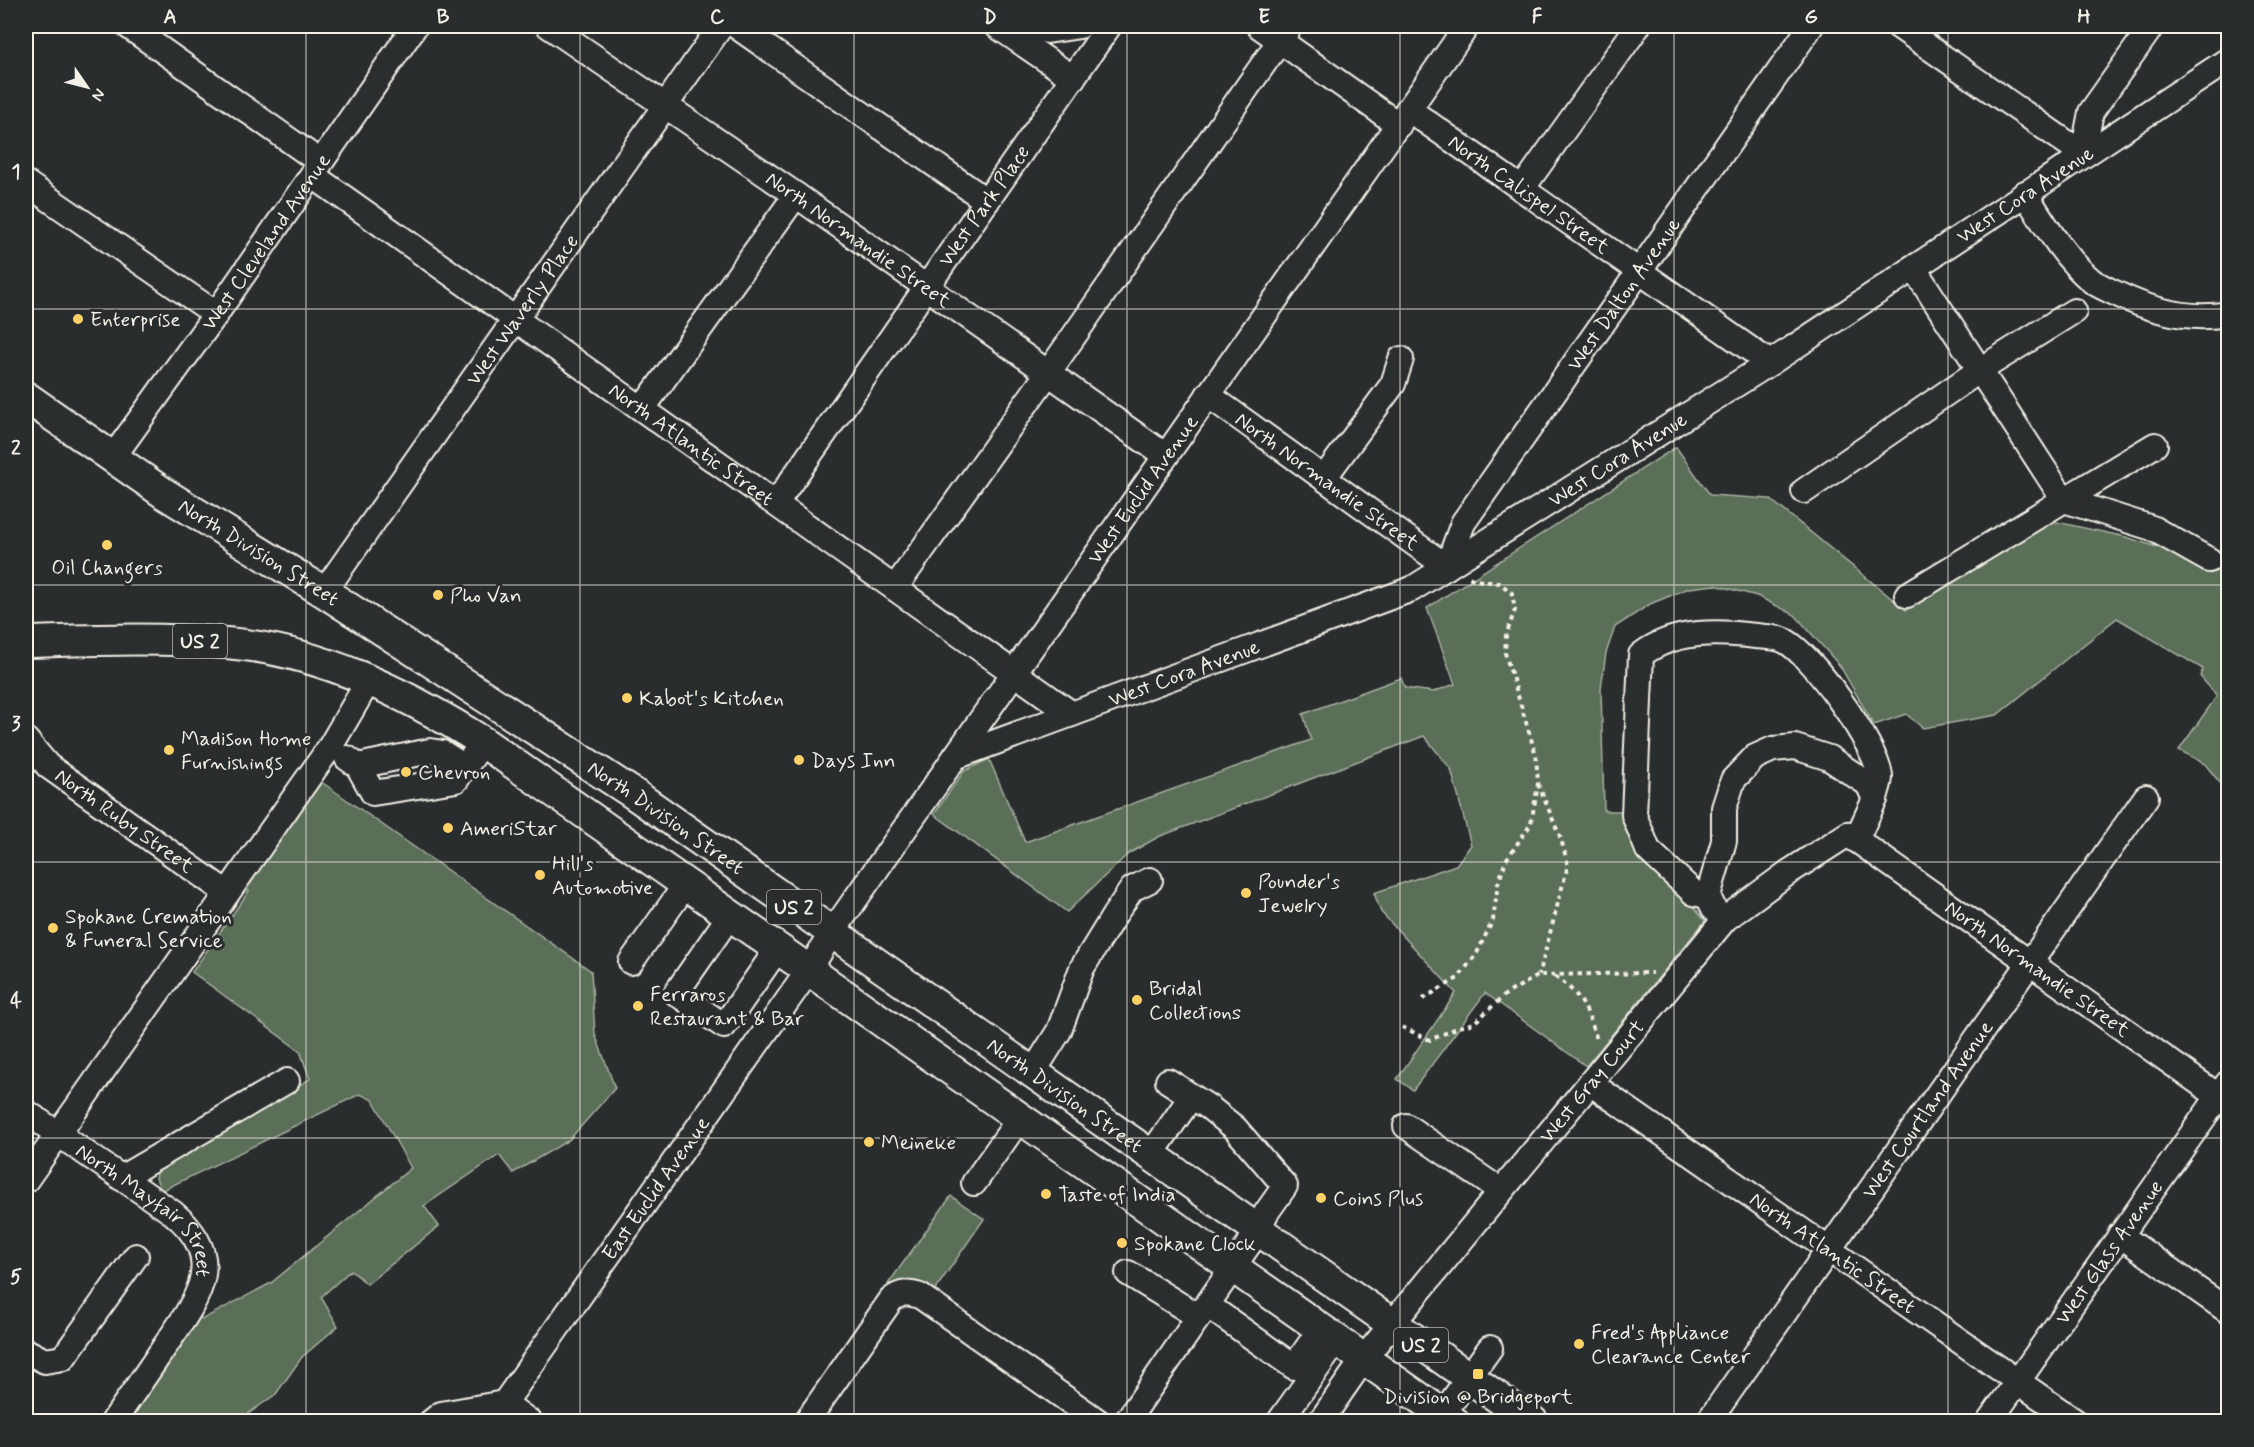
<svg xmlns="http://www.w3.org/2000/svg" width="2254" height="1447" font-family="Mynerve,sans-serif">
<rect width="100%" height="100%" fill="#2a2d2e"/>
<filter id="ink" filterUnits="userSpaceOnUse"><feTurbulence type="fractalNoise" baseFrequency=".0167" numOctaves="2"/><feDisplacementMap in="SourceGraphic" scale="12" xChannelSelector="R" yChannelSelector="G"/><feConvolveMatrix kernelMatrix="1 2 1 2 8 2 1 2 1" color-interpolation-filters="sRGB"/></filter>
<g filter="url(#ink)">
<path fill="#5a6e59" stroke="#a7b0a0" stroke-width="1.5" d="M 1676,447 L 1710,495 L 1770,499 L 1906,610 L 2052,521 L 2126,537 L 2228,570 L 2228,793 L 2205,764 L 2179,750 L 2217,696 L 2200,676 L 2203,669 L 2117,618 L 1997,715 L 1923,728 L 1906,714 L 1874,725 L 1840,666 L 1795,615 L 1757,596 L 1715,585 L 1689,588 L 1650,604 L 1615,627 L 1606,653 L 1601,688 L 1604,811 L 1623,811 L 1705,921 L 1586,1066 L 1485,993 L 1413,1090 L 1397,1079 L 1456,993 L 1381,912 L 1374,893 L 1456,865 L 1471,845 L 1451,769 L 1424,736 L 1158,837 L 1128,854 L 1067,912 L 934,814 L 964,771 L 989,759 L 1025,842 L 1311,740 L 1303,714 L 1401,678 L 1405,688 L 1433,692 L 1455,684 L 1427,608 Z
M 320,781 L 591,971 L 595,1034 L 615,1088 L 569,1140 L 513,1173 L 499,1155 L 424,1206 L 439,1226 L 367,1284 L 351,1270 L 321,1297 L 338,1326 L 302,1357 L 276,1394 L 238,1421 L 127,1422 L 198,1316 L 203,1319 L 271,1283 L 411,1168 L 373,1100 L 360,1094 L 161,1191 L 156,1178 L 160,1162 L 310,1079 L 300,1051 L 192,972 L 249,891 L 245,888 Z
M 951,1196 L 984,1219 L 933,1293 L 912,1282 L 888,1284 Z"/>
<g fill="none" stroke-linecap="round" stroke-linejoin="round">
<defs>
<g id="minor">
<path d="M 128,26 L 320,162"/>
<path id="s1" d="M 549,26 L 796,195 L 1166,456"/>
<path d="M 736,26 L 987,201"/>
<path d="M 997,26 L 1073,78"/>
<path d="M 1016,26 L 1047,31 L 1080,26"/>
<path d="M 1259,26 L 1399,125"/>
<path d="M 1898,26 L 2083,154 L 2091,112 L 2152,26"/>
<path id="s2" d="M 1408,109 L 1770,363"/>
<path id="s3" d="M 312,175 L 1072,714"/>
<path d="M 26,183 L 216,314"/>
<path d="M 1522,189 L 1638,26"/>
<path d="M 2025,193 C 2044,223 2064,258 2092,281 C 2099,286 2109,290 2117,294 C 2152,311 2189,321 2228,314"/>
<path d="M 1913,267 L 2064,500 L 2152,528 L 2209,560"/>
<path id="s4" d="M 1208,395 L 1447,567 L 1463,523 L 1811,26"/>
<path d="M 643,408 L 796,195"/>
<path id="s5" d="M 113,457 L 216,314 L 415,26"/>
<path d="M 1324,478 L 1393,384 L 1401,359"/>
<path d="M 1804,491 L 1980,370 L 2074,311"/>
<path id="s6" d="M 776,503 L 1109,26"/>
<path d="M 895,588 L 1048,373 L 1290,26"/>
<path id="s7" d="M 324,592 L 721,26"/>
<path d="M 1907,595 L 2155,445"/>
<path id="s8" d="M 26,740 L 48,766 L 227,893"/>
<path id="s9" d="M 955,757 L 1412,589 L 1770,363 L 2228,60"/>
<path d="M 347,758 L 358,766 L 430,751 L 443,753 L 465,767"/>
<path d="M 358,766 L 373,793 L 456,780 L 483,742"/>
<path d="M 1708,896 L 1694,893 L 1648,850 L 1634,815 L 1641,655 C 1673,630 1717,631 1756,636 C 1765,637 1775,637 1783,640 C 1810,651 1878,747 1880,777 C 1880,784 1876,792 1875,799"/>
<path d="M 1714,909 L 1708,896 L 1724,841 L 1724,808 L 1733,780 L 1755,757 L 1773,749 L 1795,747 L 1829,758 L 1868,784 L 1875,799 L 1856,840"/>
<path d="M 730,915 L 676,993 L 724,1026 L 778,948"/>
<path d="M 631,962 L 686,884"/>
<path d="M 1032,1074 L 1059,1031 L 1082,968 L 1115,914 L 1132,889 L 1150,880"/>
<path id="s10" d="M 1590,1083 L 2076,1422"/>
<path id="s11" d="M 26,1112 L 173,1213 C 230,1260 196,1301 163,1349 C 147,1373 130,1397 113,1422"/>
<path d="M 1406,1126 L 1501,1191"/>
<path d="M 1150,1156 L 1191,1097"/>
<path d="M 121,1178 L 287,1081"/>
<path d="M 26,1180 L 330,747 L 369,680"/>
<path d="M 974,1183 L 1020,1118"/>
<path d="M 2120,1235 L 2228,1311"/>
<path d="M 1128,1273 L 1199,1317"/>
<path d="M 1207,1305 L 1294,1367 L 1322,1327"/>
<path d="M 26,1351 L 45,1361 L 63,1358 L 136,1256"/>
<path d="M 431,1422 L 441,1414 L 504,1403 L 530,1422"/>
<path id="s12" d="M 491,1422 L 809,970 L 831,934 L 1467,26"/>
<path d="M 806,1422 L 891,1300 C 901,1292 908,1292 920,1296 L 1099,1422"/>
<path d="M 1126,1422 L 1258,1231 L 1266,1213 L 1285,1186 L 1235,1128 L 1210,1108 L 1168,1081"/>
<path d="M 1279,1422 L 1338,1339"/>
<path id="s13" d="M 1320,1422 L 1365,1357 L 1725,919 L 1789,872 L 1848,834 L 2228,1103"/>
<path d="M 1437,1422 L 1490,1348"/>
<path id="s14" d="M 1708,1422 L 2146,797"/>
<path id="s15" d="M 1989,1422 L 2228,1083"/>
</g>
<g id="major">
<path id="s16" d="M 26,397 L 165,494 L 324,592 L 634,794 L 1533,1422"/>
<path d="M 26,642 C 92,640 159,637 226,643 C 318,650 406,693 483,742 L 1454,1422"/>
</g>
</defs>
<use href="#minor" stroke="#f4f1e8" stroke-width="28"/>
<use href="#major" stroke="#f4f1e8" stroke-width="34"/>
<path stroke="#f4f1e8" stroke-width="4" stroke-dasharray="4.5 4.5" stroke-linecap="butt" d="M 1538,784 L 1561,839 L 1568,865 L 1539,975
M 1555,976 C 1582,996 1587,1008 1597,1040
M 1423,999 L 1458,978 L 1477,953 L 1493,920 L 1498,884 L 1506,860 L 1531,824 L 1538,784 L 1536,755 L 1505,653 L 1506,635 L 1515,610 L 1512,593 L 1500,583 L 1475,580 L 1469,577
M 1402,1027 L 1430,1040 L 1459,1027 L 1474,1023 L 1506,994 L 1539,975 L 1652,973"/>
<use href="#minor" stroke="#2a2d2e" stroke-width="24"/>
<use href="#major" stroke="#2a2d2e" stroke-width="30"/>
</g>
</g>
<path fill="none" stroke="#f4f1e8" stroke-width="1.5" stroke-opacity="0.55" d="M 306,26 L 306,1422M 580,26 L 580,1422M 854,26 L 854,1422M 1127,26 L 1127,1422M 1400,26 L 1400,1422M 1674,26 L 1674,1422M 1948,26 L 1948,1422M 26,309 L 2228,309M 26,585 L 2228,585M 26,862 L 2228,862M 26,1138 L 2228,1138"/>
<g fill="#ffd166" stroke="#2a2d2e" stroke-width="2">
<circle cx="78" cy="319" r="6"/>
<circle cx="107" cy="545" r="6"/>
<circle cx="438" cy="595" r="6"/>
<circle cx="627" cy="698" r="6"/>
<circle cx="169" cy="750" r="6"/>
<circle cx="799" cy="760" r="6"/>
<circle cx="406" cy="772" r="6"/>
<circle cx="448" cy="828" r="6"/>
<circle cx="540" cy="875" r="6"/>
<circle cx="1246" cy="893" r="6"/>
<circle cx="53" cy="928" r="6"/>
<circle cx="1137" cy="1000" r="6"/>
<circle cx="638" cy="1006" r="6"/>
<circle cx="869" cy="1142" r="6"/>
<circle cx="1046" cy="1194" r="6"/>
<circle cx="1321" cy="1198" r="6"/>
<circle cx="1122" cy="1243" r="6"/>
<circle cx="1579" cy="1344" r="6"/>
<rect x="1472" y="1368" width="12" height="12" rx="3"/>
</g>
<g text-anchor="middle" stroke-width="6" stroke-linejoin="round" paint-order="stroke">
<g fill="#2a2d2e" stroke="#b7b6b0" stroke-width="1.5">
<rect x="173" y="624" width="54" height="34" rx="4.5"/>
<rect x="767" y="890" width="54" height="34" rx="4.5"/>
<rect x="1394" y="1328" width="54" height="34" rx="4.5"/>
</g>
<g font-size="20" font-weight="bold" fill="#f4f1e8">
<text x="200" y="648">US 2</text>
<text x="794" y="914">US 2</text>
<text x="1421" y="1352">US 2</text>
</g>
<g font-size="21" fill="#f4f1e8" stroke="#2a2d2e">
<text dy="7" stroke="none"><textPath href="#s9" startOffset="1216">West Cora Avenue</textPath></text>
<text dy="7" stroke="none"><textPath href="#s2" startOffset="148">North Calispel Street</textPath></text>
<text dy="7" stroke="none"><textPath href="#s6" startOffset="363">West Park Place</textPath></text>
<text dy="7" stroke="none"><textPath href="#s1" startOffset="376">North Normandie Street</textPath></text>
<text dy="7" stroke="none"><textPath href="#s5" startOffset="264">West Cleveland Avenue</textPath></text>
<text dy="7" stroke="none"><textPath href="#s4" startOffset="621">West Dalton Avenue</textPath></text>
<text dy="7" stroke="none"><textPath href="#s7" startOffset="345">West Waverly Place</textPath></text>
<text dy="7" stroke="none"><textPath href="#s3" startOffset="465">North Atlantic Street</textPath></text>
<text dy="7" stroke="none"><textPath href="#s9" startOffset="730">West Cora Avenue</textPath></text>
<text dy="7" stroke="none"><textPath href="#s4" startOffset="147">North Normandie Street</textPath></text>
<text dy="7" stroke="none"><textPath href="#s12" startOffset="1138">West Euclid Avenue</textPath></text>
<text dy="7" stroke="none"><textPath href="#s16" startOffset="280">North Division Street</textPath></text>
<text dy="7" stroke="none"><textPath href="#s9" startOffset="244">West Cora Avenue</textPath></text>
<text dy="7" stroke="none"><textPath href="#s16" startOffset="766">North Division Street</textPath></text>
<text dy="7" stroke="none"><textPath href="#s8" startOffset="128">North Ruby Street</textPath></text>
<text dy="7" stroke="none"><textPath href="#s13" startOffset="1028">North Normandie Street</textPath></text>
<text dy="7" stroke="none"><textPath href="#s13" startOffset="436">West Gray Court</textPath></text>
<text dy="7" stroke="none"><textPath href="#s16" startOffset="1252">North Division Street</textPath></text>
<text dy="7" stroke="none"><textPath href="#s14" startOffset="382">West Courtland Avenue</textPath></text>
<text dy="7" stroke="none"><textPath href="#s12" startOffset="286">East Euclid Avenue</textPath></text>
<text dy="7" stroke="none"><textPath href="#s11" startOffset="158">North Mayfair Street</textPath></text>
<text dy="7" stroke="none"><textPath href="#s10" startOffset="296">North Atlantic Street</textPath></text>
<text dy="7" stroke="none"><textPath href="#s15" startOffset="208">West Glass Avenue</textPath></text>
</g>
<g font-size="21" fill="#f4f1e8" stroke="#2a2d2e" text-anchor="start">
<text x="90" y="326">Enterprise</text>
<text x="107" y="574" text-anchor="middle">Oil Changers</text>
<text x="450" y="602">Pho Van</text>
<text x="639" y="705">Kabot's Kitchen</text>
<text x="181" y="745">Madison Home<tspan x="181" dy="24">Furnishings</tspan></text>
<text x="811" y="767">Days Inn</text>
<text x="418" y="779">Chevron</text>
<text x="460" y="835">AmeriStar</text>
<text x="552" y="870">Hill's<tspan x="552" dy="24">Automotive</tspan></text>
<text x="1258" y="888">Pounder's<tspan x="1258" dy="24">Jewelry</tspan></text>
<text x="65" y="923">Spokane Cremation<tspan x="65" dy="24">&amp; Funeral Service</tspan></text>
<text x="1149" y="995">Bridal<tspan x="1149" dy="24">Collections</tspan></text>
<text x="650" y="1001">Ferraros<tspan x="650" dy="24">Restaurant &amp; Bar</tspan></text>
<text x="881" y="1149">Meineke</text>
<text x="1058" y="1201">Taste of India</text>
<text x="1333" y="1205">Coins Plus</text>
<text x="1134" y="1250">Spokane Clock</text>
<text x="1591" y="1339">Fred's Appliance<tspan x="1591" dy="24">Clearance Center</tspan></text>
<text x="1478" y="1403" text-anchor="middle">Division @ Bridgeport</text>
</g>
</g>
<rect width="2254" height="1447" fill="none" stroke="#2a2d2e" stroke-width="66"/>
<g transform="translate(87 87) rotate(125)" stroke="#2a2d2e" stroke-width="4.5" paint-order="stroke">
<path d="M0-4.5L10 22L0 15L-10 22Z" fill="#f4f1e8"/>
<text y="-9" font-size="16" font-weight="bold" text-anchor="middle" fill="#f4f1e8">N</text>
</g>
<rect x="33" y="33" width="2188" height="1381" fill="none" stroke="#f4f1e8" stroke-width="2"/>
<g font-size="20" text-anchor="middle" font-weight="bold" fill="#f4f1e8">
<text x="170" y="23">A</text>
<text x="443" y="23">B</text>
<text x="717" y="23">C</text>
<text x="990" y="23">D</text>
<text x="1264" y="23">E</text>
<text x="1537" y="23">F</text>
<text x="1811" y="23">G</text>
<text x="2084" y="23">H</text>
<text x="16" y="178">1</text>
<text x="16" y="454">2</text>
<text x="16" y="730">3</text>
<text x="16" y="1007">4</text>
<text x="16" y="1283">5</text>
</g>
</svg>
